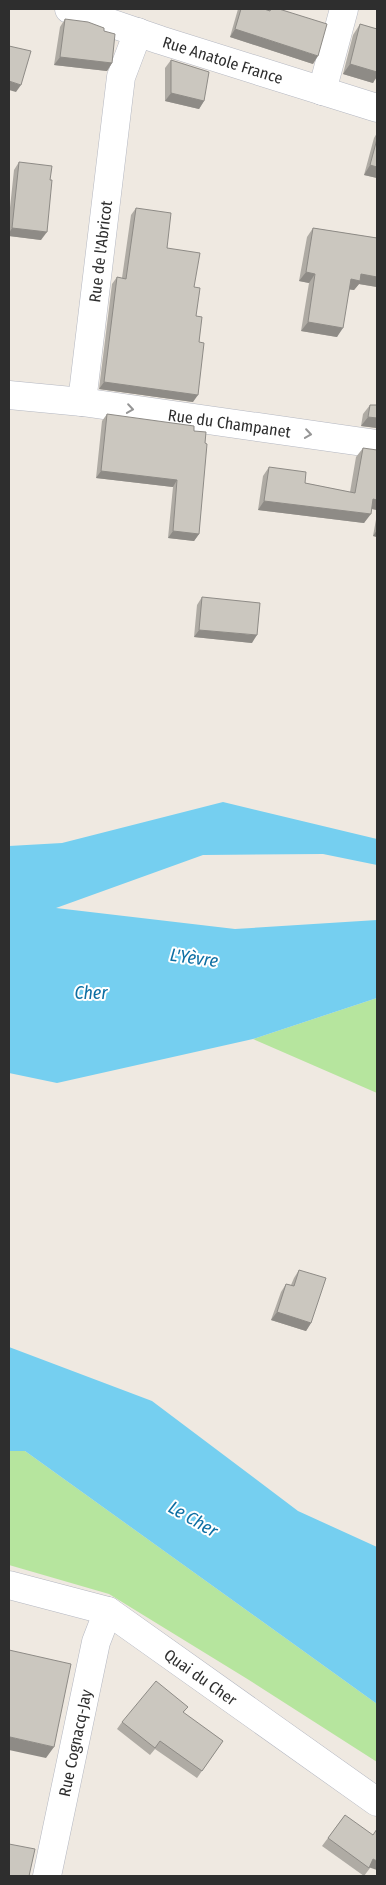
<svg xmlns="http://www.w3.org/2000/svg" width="386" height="1885" font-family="'Fira Sans Condensed',sans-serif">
<rect width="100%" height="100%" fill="#efe9e1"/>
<path fill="#b6e59e" d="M 377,998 L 377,1093 L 253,1039 Z
M 9,1451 L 25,1451 L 377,1704 L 377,1762 L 249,1680 L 109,1594 L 9,1565 Z"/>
<path fill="#75cff0" d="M 223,802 L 377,839 L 377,865 L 323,854 L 203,855 L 56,908 L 235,929 L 377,920 L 377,998 L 253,1039 L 57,1083 L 9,1073 L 9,846 L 62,843 Z
M 9,1347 L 152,1401 L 298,1511 L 377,1547 L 377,1704 L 25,1451 L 9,1451 Z"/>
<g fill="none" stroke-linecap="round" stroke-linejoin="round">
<defs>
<g id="minor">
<path id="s1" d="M 69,9 L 160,40 L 377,108"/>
<path d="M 322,91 L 344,9"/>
<path id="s2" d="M 9,395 L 82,402 L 121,77 L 138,32"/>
<path id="s3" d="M 82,402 L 377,444"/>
<path id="s4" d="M 9,1585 L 108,1611 L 377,1802"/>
<path id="s5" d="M 47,1876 L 96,1642 L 108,1611"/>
</g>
</defs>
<use href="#minor" stroke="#b4b7c1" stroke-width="29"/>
<use href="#minor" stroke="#fff" stroke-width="28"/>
</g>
<path fill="#afaba4" d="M 238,9 L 264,9 L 269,10 L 270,9 L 279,9 L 313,64 L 230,37 Z
M 65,19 L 104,31 L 112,63 L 107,71 L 54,65 L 60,27 Z
M 360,24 L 377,29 L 377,80 L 375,79 L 373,83 L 343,74 L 353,35 Z
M 171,60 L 204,101 L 199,109 L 165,101 L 165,68 Z
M 377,133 L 377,178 L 364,175 L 374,138 Z
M 19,162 L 50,180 L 41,240 L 9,236 L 9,217 L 14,170 Z
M 136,208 L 167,248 L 194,287 L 196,316 L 199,342 L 193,402 L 99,389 L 112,284 L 117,277 L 122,278 L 131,215 Z
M 313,228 L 377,238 L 377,287 L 359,284 L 354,290 L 350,289 L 337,337 L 301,331 L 309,283 L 299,281 L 307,237 Z
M 370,405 L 377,405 L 377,428 L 361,426 L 363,414 Z
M 107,414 L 194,431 L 205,443 L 199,534 L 194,541 L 168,538 L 173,487 L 96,478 L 102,421 Z
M 363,448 L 377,510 L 372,509 L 364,523 L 258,510 L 263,476 L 269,467 L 305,483 L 350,492 L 356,457 Z
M 377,514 L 377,537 L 373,536 Z
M 202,597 L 252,643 L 194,637 L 197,605 Z
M 299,1270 L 311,1323 L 306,1331 L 271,1320 L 281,1292 L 286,1284 L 291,1285 L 294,1278 Z
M 188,1707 L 183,1713 L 223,1741 L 197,1778 L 155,1749 L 150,1755 L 117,1729 L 122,1722 Z
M 345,1815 L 370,1868 L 364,1876 L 322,1846 Z"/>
<path fill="#8e8b86" d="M 235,29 L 318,56 L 313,64 L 230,37 Z
M 60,57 L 112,63 L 107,71 L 54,65 Z
M 350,64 L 377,72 L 377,76 L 373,83 L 343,74 Z
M 9,81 L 21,85 L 16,92 L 9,90 Z
M 171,93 L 204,101 L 199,109 L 165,101 Z
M 370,165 L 377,167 L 377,178 L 364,175 Z
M 12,228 L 47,232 L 41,240 L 9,236 L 9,233 Z
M 306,272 L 315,274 L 309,283 L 299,281 Z
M 361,274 L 377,277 L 377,287 L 359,284 L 354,290 L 345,289 L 351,279 Z
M 308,322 L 343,328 L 337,337 L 301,331 Z
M 104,382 L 198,395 L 193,402 L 99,389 Z
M 368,417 L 377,418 L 377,428 L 361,426 Z
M 101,471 L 177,480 L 173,487 L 96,478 Z
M 373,499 L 377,500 L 377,510 L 367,508 Z
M 264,501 L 371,514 L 364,523 L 258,510 Z
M 377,530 L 377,537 L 373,536 Z
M 173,531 L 199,534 L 194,541 L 168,538 Z
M 199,630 L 257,635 L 252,643 L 194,637 Z
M 277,1312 L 311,1323 L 306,1331 L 271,1320 Z
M 10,1737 L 54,1747 L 46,1758 L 9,1750 L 9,1740 Z
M 373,1859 L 377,1861 L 377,1870 L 368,1867 Z"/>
<path fill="#cbc7bf" stroke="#8e8b86" d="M 241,9 L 264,9 L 270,11 L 271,9 L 279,9 L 327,24 L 318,56 L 235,29 Z
M 65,19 L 88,22 L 104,28 L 104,31 L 115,34 L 112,63 L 60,57 Z
M 360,24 L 377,29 L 377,72 L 350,64 Z
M 9,46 L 31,51 L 21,85 L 9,81 Z
M 171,60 L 209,72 L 204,101 L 171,93 Z
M 377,139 L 377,167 L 370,165 Z
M 19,162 L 52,166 L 50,180 L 52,180 L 47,232 L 12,228 Z
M 136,208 L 171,213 L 167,248 L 200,253 L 194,287 L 200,288 L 196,316 L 202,317 L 199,342 L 204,343 L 198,395 L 104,382 L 117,277 L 126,279 Z
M 313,228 L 377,238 L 377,277 L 361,274 L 360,281 L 351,279 L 343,328 L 308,322 L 315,274 L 306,272 Z
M 370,405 L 377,405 L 377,418 L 368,417 Z
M 107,414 L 194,426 L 194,431 L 206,432 L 205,443 L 207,444 L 199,534 L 173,531 L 177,480 L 101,471 Z
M 363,448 L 377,450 L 377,500 L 373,499 L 371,514 L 264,501 L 269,467 L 306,472 L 305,483 L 355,493 Z
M 202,597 L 260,603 L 257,635 L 199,630 Z
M 299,1270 L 326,1278 L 311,1323 L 277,1312 L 286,1284 L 294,1286 Z
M 9,1650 L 71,1664 L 54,1747 L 10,1737 L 9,1744 Z
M 156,1681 L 188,1707 L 183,1712 L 223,1741 L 202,1771 L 160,1741 L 155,1748 L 122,1722 Z
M 345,1815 L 373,1835 L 377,1829 L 377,1861 L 373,1859 L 369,1868 L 328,1838 Z
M 9,1844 L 35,1849 L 29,1876 L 9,1876 Z"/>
<defs><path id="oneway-chevron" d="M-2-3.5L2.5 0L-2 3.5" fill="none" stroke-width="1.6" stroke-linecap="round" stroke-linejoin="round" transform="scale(1.25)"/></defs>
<g stroke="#969696">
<use href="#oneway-chevron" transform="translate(130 409) rotate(8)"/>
<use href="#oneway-chevron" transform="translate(308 434) rotate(8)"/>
</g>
<g text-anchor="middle" stroke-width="4" stroke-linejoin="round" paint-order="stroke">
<g font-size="16" fill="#2e2e2e" stroke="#fff">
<text dy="6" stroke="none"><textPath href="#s1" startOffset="162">Rue Anatole France</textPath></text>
<text dy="6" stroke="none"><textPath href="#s2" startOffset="225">Rue de l'Abricot</textPath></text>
<text dy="6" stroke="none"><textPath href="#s3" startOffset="149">Rue du Champanet</textPath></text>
<text dy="6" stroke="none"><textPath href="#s4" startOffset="216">Quai du Cher</textPath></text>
<text dy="6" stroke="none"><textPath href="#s5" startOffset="136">Rue Cognacq-Jay</textPath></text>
</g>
<g font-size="18" font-style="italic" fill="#0d6fa3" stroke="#fff">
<text transform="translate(194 958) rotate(8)" y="6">L'Yèvre</text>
<text x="91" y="999">Cher</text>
<text transform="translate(193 1519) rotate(30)" y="6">Le Cher</text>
</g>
</g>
<rect width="386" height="1885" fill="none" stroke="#2e2e2e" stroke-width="20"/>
</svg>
